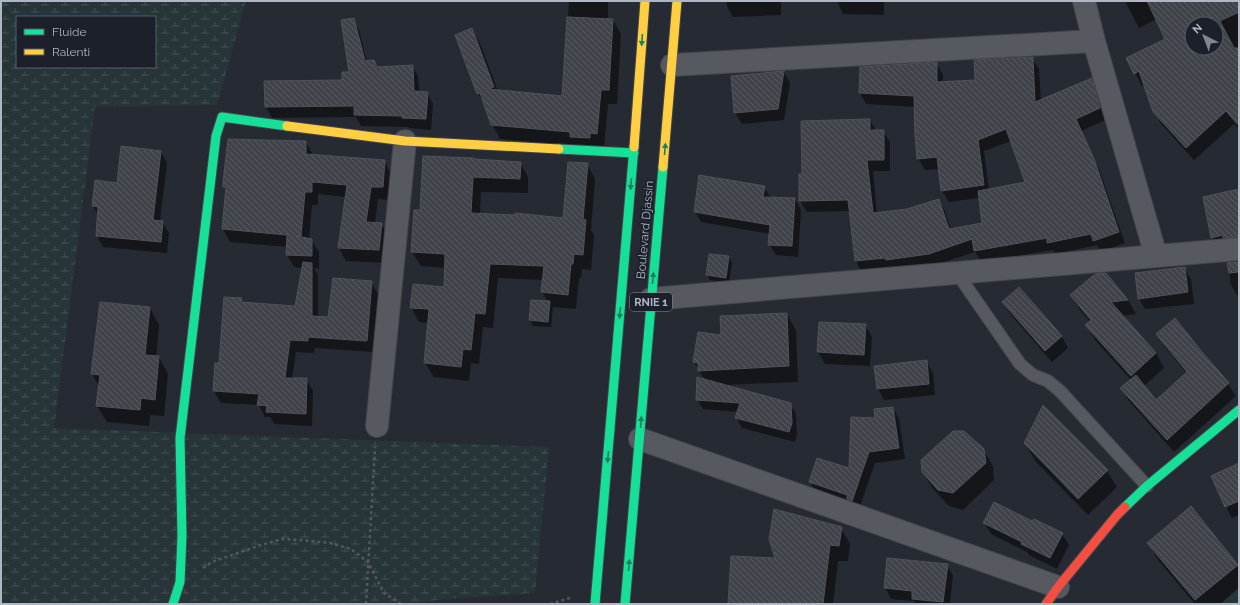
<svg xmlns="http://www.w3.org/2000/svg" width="1240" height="605" font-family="Raleway,sans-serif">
<defs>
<pattern id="grass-tufts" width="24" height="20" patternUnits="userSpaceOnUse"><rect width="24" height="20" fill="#273538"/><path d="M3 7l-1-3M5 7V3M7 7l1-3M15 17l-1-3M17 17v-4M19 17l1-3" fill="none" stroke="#445053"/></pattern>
<pattern id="wetland-marsh" width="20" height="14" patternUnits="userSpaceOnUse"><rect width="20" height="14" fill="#273538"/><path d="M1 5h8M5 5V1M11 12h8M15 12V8" fill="none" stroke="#445053"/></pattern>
<pattern id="building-back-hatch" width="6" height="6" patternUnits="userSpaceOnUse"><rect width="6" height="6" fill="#40444a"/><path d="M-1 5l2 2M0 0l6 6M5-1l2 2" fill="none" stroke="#595d62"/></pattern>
</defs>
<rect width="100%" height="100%" fill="#262a32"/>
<path fill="url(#grass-tufts)" d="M 1239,585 L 1239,604 L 1221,604 Z"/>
<path fill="url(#wetland-marsh)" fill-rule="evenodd" d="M 1,1 L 246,1 L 217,105 L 95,107 L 54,428 L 549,447 L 535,593 L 444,599 L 409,604 L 1,604 ZM 17,17 L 155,17 L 155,67 L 17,67 Z"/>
<path fill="#0007" fill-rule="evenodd" d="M 569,1 L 608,1 L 608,20 L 613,20 L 621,34 L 617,104 L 608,104 L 604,148 L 500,139 L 492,124 L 485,106 L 478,93 L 472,29 L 480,43 L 498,91 L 563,97 Z
M 727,1 L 781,1 L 781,15 L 733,17 L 727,6 Z
M 837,1 L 884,1 L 884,15 L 843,14 Z
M 1125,1 L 1239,1 L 1239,129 L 1234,124 L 1194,160 L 1162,125 L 1154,112 L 1145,85 L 1142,86 L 1135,73 L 1167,39 L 1157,19 L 1139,28 ZM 1192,24 L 1216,24 L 1216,48 L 1192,48 Z
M 353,19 L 359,30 L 367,62 L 374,61 L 378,68 L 412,66 L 418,76 L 419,92 L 427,93 L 433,104 L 431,130 L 409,128 L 409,127 L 361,126 L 356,117 L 272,118 L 266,107 L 343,81 L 351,73 Z
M 1032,58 L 1039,69 L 1041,101 L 1091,79 L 1098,90 L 1106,120 L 1081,131 L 1100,172 L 1125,243 L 1101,252 L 1097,245 L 1055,254 L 1053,250 L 982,262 L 975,252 L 935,265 L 862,273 L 856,261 L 850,211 L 807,212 L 800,201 L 803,175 L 870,120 L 876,131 L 883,131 L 890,142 L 890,171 L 873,171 L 877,214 L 907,210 L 939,200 L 945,211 L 951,230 L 984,224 L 980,198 L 949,202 L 942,191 L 939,169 L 925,170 L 918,158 L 916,107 L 866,104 L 860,93 L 936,63 L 943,75 L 943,82 L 976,81 ZM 1011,141 L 1026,183 L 989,190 L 984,151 Z
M 784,72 L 790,83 L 784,120 L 742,124 L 735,113 Z
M 306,142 L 313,155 L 384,161 L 391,174 L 389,200 L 378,199 L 375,223 L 381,224 L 389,237 L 386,263 L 346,261 L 339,248 L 346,197 L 318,194 L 318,205 L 312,205 L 309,239 L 311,239 L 319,252 L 319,269 L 314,268 L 318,275 L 318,318 L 328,318 L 371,282 L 378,294 L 373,352 L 315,348 L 314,353 L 296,352 L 292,379 L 306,379 L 313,391 L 312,426 L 274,424 L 270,417 L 265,417 L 259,405 L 221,403 L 214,391 L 241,299 L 243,303 L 296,307 L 302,268 L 294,267 L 287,255 L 288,247 L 230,242 L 223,229 L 227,192 L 224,187 Z
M 161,152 L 167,163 L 160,221 L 162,222 L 169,233 L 167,253 L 103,247 L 97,236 L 98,215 L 93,206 Z
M 424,157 L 520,163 L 528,177 L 528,193 L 481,192 L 480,214 L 564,219 L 587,164 L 595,179 L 591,230 L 594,235 L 591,270 L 582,269 L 581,278 L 579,278 L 576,309 L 553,307 L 551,327 L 533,326 L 530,320 L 532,301 L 548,302 L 542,292 L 544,280 L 498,278 L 493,328 L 483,327 L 479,364 L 471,363 L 469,381 L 434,377 L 425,363 L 429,323 L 419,322 L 411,307 L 445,288 L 446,268 L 421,266 L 412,252 L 421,211 Z
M 764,187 L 771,198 L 795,199 L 801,210 L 798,257 L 776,255 L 769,244 L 770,234 L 701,222 L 695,212 Z
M 1239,190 L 1239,251 L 1220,252 L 1212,238 Z
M 729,257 L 732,263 L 729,283 L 710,280 L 707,275 Z
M 1228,263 L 1239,263 L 1239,298 L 1231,285 Z
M 1184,268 L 1191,279 L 1194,304 L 1145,309 L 1139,298 Z
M 1105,274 L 1128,300 L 1136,314 L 1122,316 L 1156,353 L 1164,368 L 1144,386 L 1156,402 L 1187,374 L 1165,347 L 1157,335 L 1201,352 L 1228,384 L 1236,396 L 1174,452 L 1129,401 L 1122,389 L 1131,380 L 1095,340 L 1086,325 L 1090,322 L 1080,310 L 1071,295 Z
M 1019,289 L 1062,337 L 1068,348 L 1052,362 L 1010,314 L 1003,303 Z
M 150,308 L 159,325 L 156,357 L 159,357 L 168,374 L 164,416 L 150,415 L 149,426 L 107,422 L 97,406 L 99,386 L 92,374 Z
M 787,314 L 796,330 L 798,382 L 723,385 L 790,404 L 796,414 L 797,434 L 795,442 L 742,428 L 736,417 L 738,412 L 703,409 L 697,399 L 705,380 L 694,362 L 722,337 Z
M 820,323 L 865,325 L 872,337 L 870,366 L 825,364 L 818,352 Z
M 926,361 L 933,373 L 935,395 L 884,400 L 878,389 L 876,367 Z
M 893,408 L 899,419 L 905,459 L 875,463 L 858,512 L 816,493 L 810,482 L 850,470 L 876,420 Z
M 1026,445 L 1107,471 L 1117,487 L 1088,515 L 1036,462 Z
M 983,449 L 993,466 L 994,480 L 963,510 L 949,506 L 933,489 L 923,472 Z
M 1239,464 L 1239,515 L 1232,518 L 1226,507 Z
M 1191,507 L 1239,568 L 1239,588 L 1220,604 L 1195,604 L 1158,560 L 1148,543 Z
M 1033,522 L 1062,534 L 1069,545 L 1057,569 L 1029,555 L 1027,552 L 991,534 L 984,523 Z
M 841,528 L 850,544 L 848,561 L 838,561 L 833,604 L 729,604 L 777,559 Z
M 947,565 L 953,576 L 950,604 L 916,604 L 914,601 L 891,599 L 885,587 Z"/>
<path fill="url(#building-back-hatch)" stroke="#4e5259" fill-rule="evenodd" d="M 1147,1 L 1239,1 L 1239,12 L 1220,21 L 1234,48 L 1239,48 L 1239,126 L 1226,111 L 1186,148 L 1153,112 L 1139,71 L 1134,74 L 1126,58 L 1165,39 ZM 1192,24 L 1216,24 L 1216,48 L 1192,48 Z
M 567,17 L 613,19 L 609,90 L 601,90 L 597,134 L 590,133 L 590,138 L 570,137 L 570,132 L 491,125 L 480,93 L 477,94 L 455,35 L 472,28 L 494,87 L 489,89 L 562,96 Z
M 354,18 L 365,61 L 374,60 L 377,67 L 413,65 L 414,91 L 428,92 L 426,119 L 402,118 L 402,116 L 354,115 L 354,106 L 265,107 L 264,81 L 342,80 L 342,72 L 349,72 L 341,20 Z
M 1033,57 L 1035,102 L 1092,78 L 1100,108 L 1076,119 L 1094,159 L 1119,232 L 1093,241 L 1091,234 L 1047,243 L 1047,238 L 974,251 L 972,239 L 929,254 L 886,260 L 885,258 L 855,261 L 848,200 L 799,201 L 799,174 L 802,174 L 801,121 L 870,119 L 870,130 L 884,130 L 884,160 L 867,160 L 873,213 L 907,209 L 939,199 L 949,229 L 982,223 L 978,191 L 1025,182 L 1006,129 L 978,140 L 984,185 L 941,191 L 937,157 L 917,159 L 915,136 L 914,96 L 859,93 L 860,67 L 937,62 L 937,82 L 975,80 L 974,60 Z
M 784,71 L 778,109 L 734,113 L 731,76 Z
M 228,139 L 306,141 L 306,154 L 385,160 L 383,187 L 371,187 L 366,222 L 382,223 L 379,250 L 338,248 L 347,185 L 312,182 L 312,192 L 305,192 L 301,236 L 297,236 L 312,239 L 312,256 L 286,255 L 287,235 L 222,229 L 226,187 L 223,187 L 223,182 Z
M 121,146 L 161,151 L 153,220 L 163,221 L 161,242 L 96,236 L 98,207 L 92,206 L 95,180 L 117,183 Z
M 423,156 L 474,158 L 474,159 L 521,162 L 520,179 L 473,177 L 471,213 L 514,215 L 515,213 L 563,218 L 568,162 L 588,163 L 583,219 L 586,220 L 583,255 L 574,254 L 573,264 L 571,264 L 568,295 L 541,292 L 544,266 L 490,264 L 485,314 L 475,313 L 471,350 L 463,349 L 461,367 L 424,363 L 429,309 L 410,308 L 413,284 L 444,287 L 445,254 L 411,252 L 414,210 L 420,210 Z
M 699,175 L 765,186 L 763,197 L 795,198 L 792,246 L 768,245 L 770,225 L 694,212 Z
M 1239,189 L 1239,237 L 1223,238 L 1223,235 L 1211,238 L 1203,197 Z
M 709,254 L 729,256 L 726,278 L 706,275 Z
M 303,262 L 312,263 L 312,316 L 328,317 L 333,278 L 372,281 L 367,341 L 308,337 L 308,341 L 290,340 L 285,378 L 307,378 L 306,414 L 266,412 L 267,406 L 257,405 L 259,394 L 213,391 L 215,363 L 219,363 L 224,297 L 242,298 L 241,302 L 295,306 Z
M 1239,262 L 1239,272 L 1229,273 L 1227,263 Z
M 1185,267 L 1188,292 L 1138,299 L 1135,273 Z
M 1106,273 L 1128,300 L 1111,302 L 1156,353 L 1131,376 L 1085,325 L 1091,320 L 1070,295 L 1095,274 Z
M 1019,287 L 1062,336 L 1045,351 L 1002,302 Z
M 531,300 L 550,301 L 548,322 L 529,320 Z
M 100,302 L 150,307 L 145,355 L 159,356 L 155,400 L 141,398 L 140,410 L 96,406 L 100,375 L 91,374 Z
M 787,313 L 789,366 L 698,371 L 698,363 L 693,362 L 698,332 L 721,335 L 720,316 Z
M 1175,318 L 1202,352 L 1229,383 L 1167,440 L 1120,388 L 1136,375 L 1156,400 L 1187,372 L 1156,334 Z
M 819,322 L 866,324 L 864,355 L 817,352 Z
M 927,360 L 929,384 L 877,389 L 874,366 Z
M 697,377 L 791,403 L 792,423 L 789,432 L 735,418 L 740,403 L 696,400 Z
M 1043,405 L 1108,470 L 1078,499 L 1024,443 Z
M 893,407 L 899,448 L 869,452 L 852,501 L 847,499 L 847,495 L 809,482 L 817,458 L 849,468 L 851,417 L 875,418 L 874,409 Z
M 953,431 L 964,431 L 984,449 L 986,463 L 953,493 L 938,490 L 922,472 L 921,460 Z
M 1239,463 L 1239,501 L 1225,507 L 1211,476 Z
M 994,502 L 1032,521 L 1034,519 L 1063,533 L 1050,558 L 1021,544 L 1022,542 L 983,523 Z
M 1191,506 L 1238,565 L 1195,600 L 1147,543 Z
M 774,509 L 842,527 L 839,546 L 830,545 L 823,604 L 728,604 L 731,556 L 775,558 L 769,539 Z
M 887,558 L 948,564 L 943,602 L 912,599 L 912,591 L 884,588 Z"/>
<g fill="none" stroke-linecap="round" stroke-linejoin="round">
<defs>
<path id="lane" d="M 957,273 L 1020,364 L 1033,375 L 1048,381 L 1060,391 L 1147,486"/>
<path id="street" d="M 1084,1 L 1094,41 L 1156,256
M 672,65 L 1094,41
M 651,299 L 1239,249
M 377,426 L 405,141
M 640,439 L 1058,587"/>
<path id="fast" d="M 559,149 L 634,153
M 1125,507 L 1147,486 L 1239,410
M 173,604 L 180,582 L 182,536 L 180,438 L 216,136 L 222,117 L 287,126
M 595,604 L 634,147
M 625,604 L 663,167"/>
<path id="slow" d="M 287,126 L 405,141 L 559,149
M 634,147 L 645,1
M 663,167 L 677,1"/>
<path id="jam" d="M 1046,604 L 1058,587 L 1117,515 L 1125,507"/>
</defs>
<use href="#lane" stroke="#42454a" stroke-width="14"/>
<use href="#street" stroke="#42454a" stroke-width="24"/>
<use href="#fast" stroke="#42454a" stroke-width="11"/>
<use href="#slow" stroke="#42454a" stroke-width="11"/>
<use href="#jam" stroke="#42454a" stroke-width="11"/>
<path stroke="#54585d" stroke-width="2.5" stroke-dasharray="3 3" stroke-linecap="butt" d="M 203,568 L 212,562 L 261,545 L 282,539 L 300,540 L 330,543 L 351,549 L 368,562 L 384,593 L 401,604
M 366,604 L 375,447
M 550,604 L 573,597"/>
<use href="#lane" stroke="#56595f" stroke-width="12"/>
<use href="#street" stroke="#56595f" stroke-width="22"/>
<use href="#fast" stroke="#16e098" stroke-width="9"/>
<use href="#slow" stroke="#ffcf43" stroke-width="9"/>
<use href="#jam" stroke="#f24e42" stroke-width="9"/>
</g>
<defs><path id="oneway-solid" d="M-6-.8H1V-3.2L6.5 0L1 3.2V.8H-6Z"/></defs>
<g fill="#188062">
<use href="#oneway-solid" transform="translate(642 40) rotate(94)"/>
<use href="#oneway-solid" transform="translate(665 149) rotate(-85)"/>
<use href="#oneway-solid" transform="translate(631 184) rotate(95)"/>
<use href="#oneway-solid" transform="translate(653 278) rotate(-85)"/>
<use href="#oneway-solid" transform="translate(620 313) rotate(95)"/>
<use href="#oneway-solid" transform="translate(641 422) rotate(-86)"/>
<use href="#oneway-solid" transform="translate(608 457) rotate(95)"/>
<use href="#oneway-solid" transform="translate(629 565) rotate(-85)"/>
</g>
<g text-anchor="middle" stroke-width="3.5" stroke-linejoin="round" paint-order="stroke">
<rect fill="#1b202b" stroke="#838995" stroke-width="1" x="630" y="293" width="42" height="18" rx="3"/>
<g font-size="11" font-weight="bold" fill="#b0b6c3">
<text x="651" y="306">RNIE 1</text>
</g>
<g font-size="12" fill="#b0b6c3" stroke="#1b202b">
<text transform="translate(645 230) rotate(-85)" y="4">Boulevard Djassin</text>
</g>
</g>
<rect width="1240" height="605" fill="none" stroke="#b0b6c3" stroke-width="4"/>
<rect x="16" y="16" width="140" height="52" fill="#1b202b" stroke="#575c68"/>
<rect x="24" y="29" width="20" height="6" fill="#16e098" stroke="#575c68"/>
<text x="52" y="36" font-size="12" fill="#b0b6c3">Fluide</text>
<rect x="24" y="49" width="20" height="6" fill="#ffcf43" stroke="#575c68"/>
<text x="52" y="56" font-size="12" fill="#b0b6c3">Ralenti</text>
<g transform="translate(1204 36) rotate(318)"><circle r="19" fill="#1b202b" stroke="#575c68"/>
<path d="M0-3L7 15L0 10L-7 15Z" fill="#808590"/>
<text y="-6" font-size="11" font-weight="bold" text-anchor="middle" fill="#b0b6c3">N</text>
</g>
</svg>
